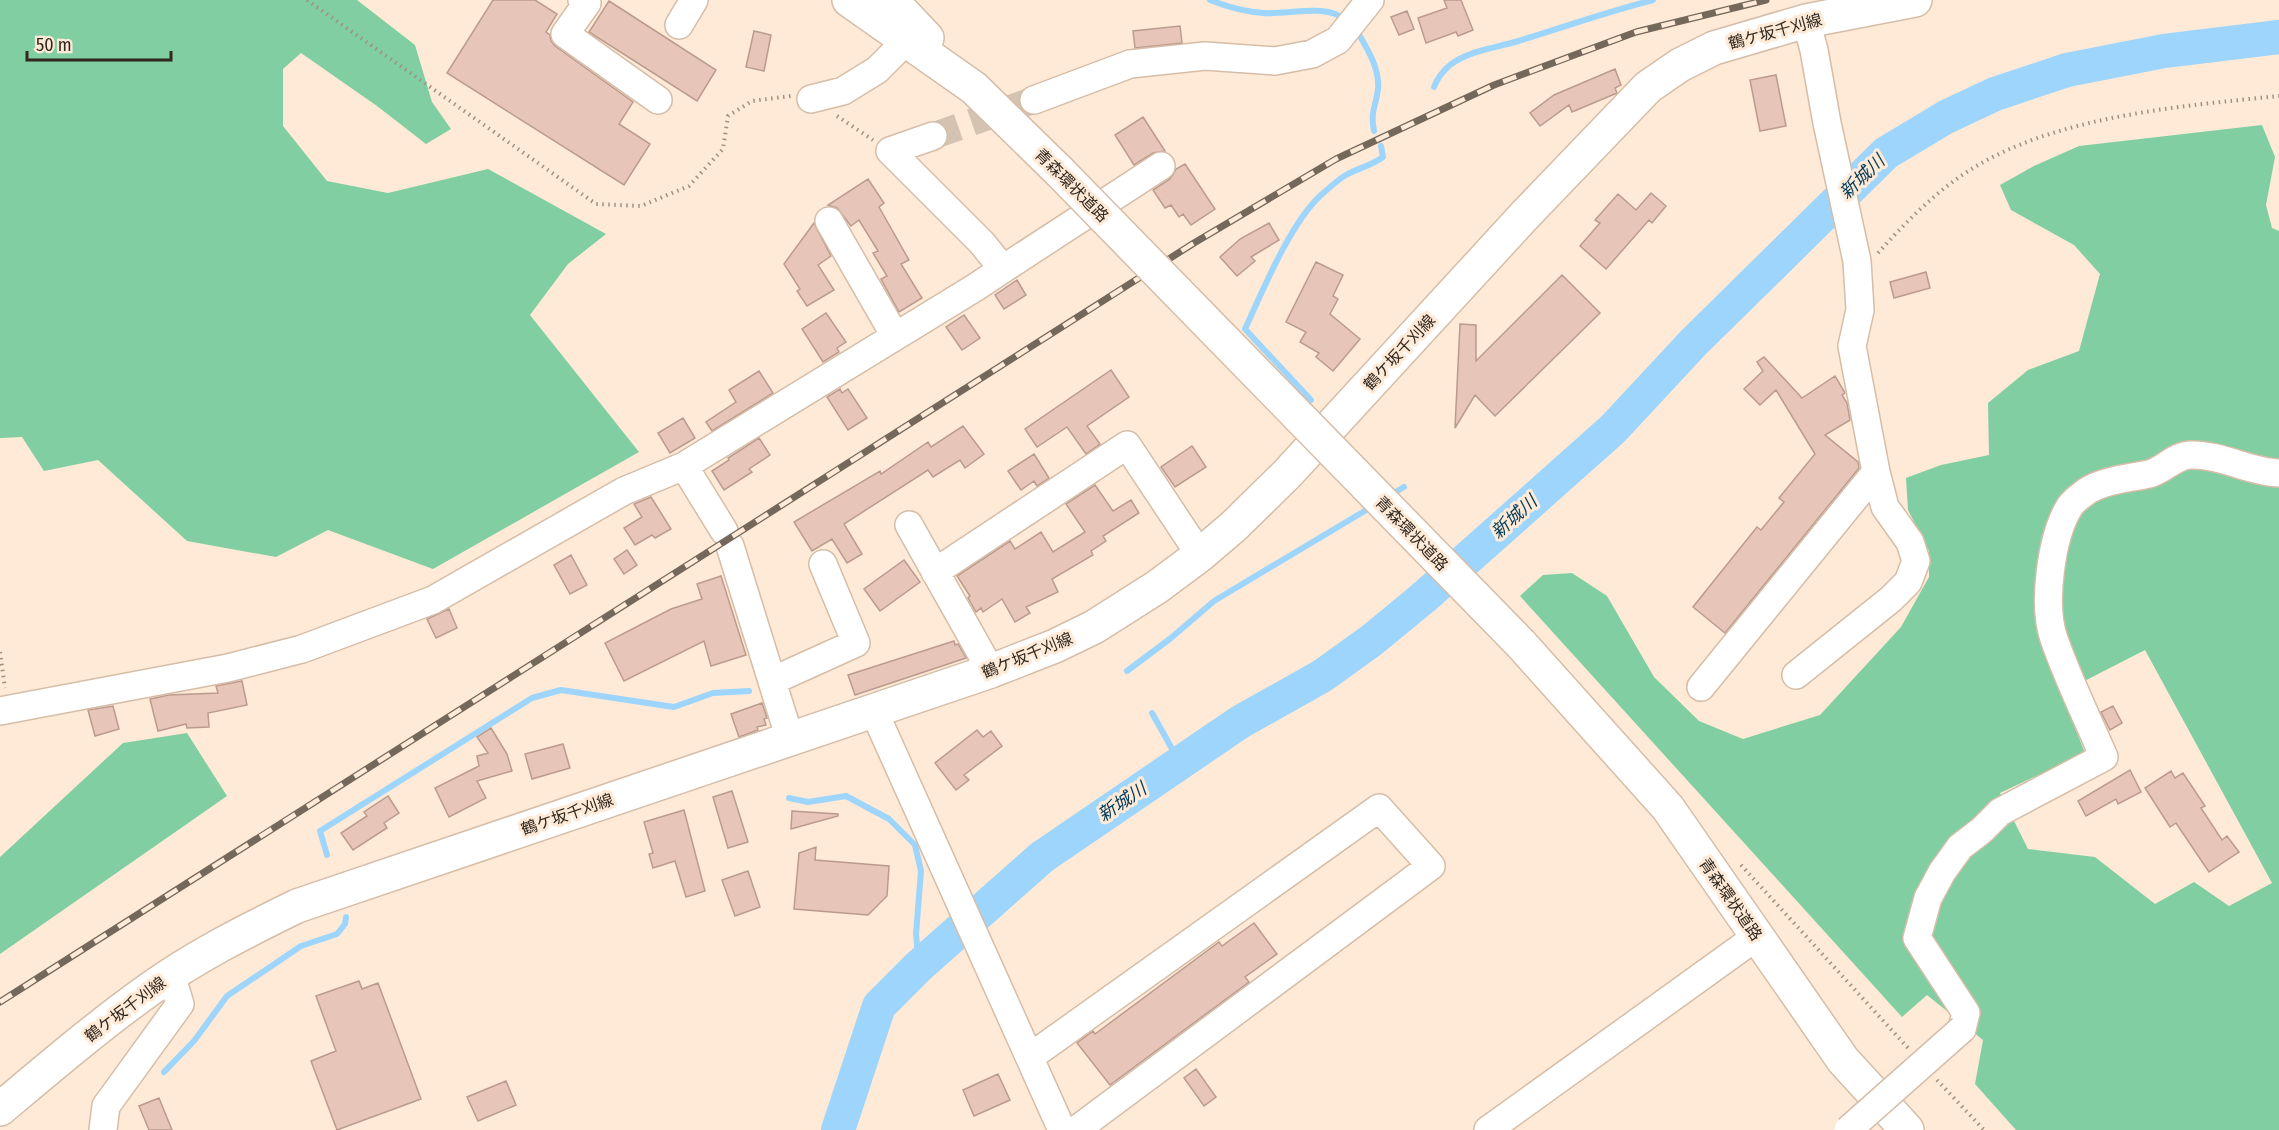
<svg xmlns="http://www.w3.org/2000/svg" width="2279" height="1130" font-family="'Fira Sans Condensed','Noto Sans JP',sans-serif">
<rect width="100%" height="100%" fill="#feead7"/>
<path fill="#80cea2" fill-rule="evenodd" d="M 0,0 L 357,0 L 415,45 L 432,102 L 451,129 L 426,144 L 377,106 L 301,53 L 283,69 L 283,126 L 327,181 L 388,193 L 488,169 L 606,234 L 568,264 L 530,315 L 639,452 L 433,569 L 328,530 L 276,557 L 187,541 L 98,460 L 44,471 L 22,437 L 0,438 Z
M 2262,125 L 2275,157 L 2266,205 L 2272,228 L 2279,231 L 2279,1130 L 2016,1130 L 1975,1084 L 1983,1040 L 1927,995 L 1902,1017 L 1520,596 L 1543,575 L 1572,573 L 1607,596 L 1654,677 L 1699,721 L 1743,739 L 1820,715 L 1901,627 L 1929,577 L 1929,551 L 1908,510 L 1906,478 L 1941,465 L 1989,455 L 1988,403 L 2028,370 L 2079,351 L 2100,274 L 2074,245 L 2011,210 L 2000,185 L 2034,166 L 2079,146 ZM 2145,650 L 2272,883 L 2229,906 L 2194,882 L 2155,904 L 2095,857 L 2028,849 L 2000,793 L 2085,753 L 2061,693 Z
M 187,733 L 227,796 L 0,954 L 0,857 L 123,743 Z"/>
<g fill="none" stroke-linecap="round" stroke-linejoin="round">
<path stroke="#9dd5fd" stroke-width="6" d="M 1210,0 C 1225,6 1247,12 1264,13 C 1287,15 1328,3 1345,20
M 1357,31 C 1367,48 1380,69 1378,89 C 1376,106 1370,112 1374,131
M 1434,87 C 1437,79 1443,71 1450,65 C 1468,51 1494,48 1515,42 C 1561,28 1606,12 1653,0
M 1311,400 L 1245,329 C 1263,290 1290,224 1320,196 C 1328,189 1337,180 1346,175 C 1358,168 1371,166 1383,157 L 1381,146
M 1389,496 L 1404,487
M 1127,671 L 1171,638 L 1214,601 L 1373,506
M 1152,713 L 1180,763
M 789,798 L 808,802 L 846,796 L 889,819 L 915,845 L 921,871 L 916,934 L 919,966
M 327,855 L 320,831 L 532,698 L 561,690 L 674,707 L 713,693 L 749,691
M 164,1072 L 194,1041 L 227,996 L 301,946 L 337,934 L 345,924 L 346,917"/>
<path stroke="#9dd5fd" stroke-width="34" d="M 838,1130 L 879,1006 L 919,966 L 1042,857 L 1240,722 L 1322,676 L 1372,640 L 1423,598 L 1613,429 L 1693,343 L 1886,153 L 1946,117 L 1995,94 L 2067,70 L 2164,51 L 2279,37"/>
</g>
<path fill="#e7c6b9" stroke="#bc9b8f" stroke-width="1.5" d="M 493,0 L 535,0 L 557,14 L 546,32 L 550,35 L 551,41 L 555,46 L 633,102 L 619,124 L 650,144 L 624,185 L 447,73 Z
M 1444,0 L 1461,0 L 1473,30 L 1458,36 L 1456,32 L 1426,43 L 1418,18 L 1447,8 Z
M 609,1 L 716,70 L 697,101 L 589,32 Z
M 1407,11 L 1414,29 L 1399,35 L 1391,17 Z
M 1180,26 L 1182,43 L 1135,48 L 1133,31 Z
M 754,31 L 771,35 L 764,71 L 746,67 Z
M 1615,69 L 1621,85 L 1615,88 L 1617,93 L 1572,112 L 1569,105 L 1540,126 L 1530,113 L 1554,95 Z
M 1776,75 L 1786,126 L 1760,131 L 1750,80 Z
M 1143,117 L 1165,151 L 1153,153 L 1134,165 L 1115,135 Z
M 1185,164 L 1215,209 L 1191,225 L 1183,214 L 1179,217 L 1171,205 L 1165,208 L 1153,190 L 1170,179 L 1176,169 Z
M 868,179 L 884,203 L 879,207 L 909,260 L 901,264 L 922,298 L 899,312 L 881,279 L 887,276 L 873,253 L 878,251 L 859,220 L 851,226 L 837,208 L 828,205 Z
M 1651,193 L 1666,206 L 1652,223 L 1649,220 L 1606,269 L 1580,246 L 1600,223 L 1595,220 L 1618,194 L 1636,210 Z
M 814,223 L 831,256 L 818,265 L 834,290 L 807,306 L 797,291 L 800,289 L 784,264 Z
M 1269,223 L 1279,240 L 1251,257 L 1255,261 L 1237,276 L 1220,257 L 1240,239 Z
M 1316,262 L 1343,275 L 1333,296 L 1338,299 L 1330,314 L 1360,339 L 1333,371 L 1316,357 L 1319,353 L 1300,342 L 1306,332 L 1286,322 Z
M 1926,272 L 1930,288 L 1894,298 L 1890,282 Z
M 1562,275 L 1600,313 L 1495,416 L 1475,395 L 1455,428 L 1460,324 L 1476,325 L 1476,361 Z
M 1017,280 L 1026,295 L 1004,309 L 995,295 Z
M 826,313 L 846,342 L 837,348 L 839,352 L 823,362 L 802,329 Z
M 964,315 L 980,338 L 962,350 L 946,327 Z
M 1764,357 L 1802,398 L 1835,376 L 1844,391 L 1845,393 L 1842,395 L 1847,403 L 1850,420 L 1825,435 L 1858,462 L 1859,468 L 1725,633 L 1693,607 L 1757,527 L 1761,530 L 1784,502 L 1779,498 L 1815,454 L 1776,390 L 1760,405 L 1744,389 L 1763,371 L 1757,362 Z
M 1111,370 L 1129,397 L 1087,426 L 1100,444 L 1086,454 L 1067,427 L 1037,447 L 1025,429 Z
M 759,371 L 773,393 L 712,431 L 706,422 L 736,402 L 729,390 Z
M 840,389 L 842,393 L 848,389 L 867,418 L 848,430 L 827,397 Z
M 683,418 L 695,438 L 670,453 L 658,433 Z
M 963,426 L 984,454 L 965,468 L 960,460 L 933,477 L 928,470 L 844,524 L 862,554 L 847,563 L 832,539 L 812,551 L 794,522 L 880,471 L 881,474 L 928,442 L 931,447 Z
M 759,438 L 770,455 L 749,469 L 752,472 L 724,490 L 712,471 L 729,460 L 728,458 Z
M 1192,446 L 1206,467 L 1175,487 L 1161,467 Z
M 1034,454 L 1049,478 L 1037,486 L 1034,481 L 1021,490 L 1008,471 Z
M 1095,485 L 1113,511 L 1131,500 L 1139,513 L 1103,536 L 1106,541 L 1091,551 L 1093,555 L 1052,579 L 1058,592 L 1026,607 L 1030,613 L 1015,622 L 1002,599 L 983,612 L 981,608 L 976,612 L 968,598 L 970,596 L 957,576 L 1010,541 L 1015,549 L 1041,532 L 1053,552 L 1085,532 L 1066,504 Z
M 651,497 L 671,529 L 655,538 L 652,535 L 635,545 L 624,528 L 642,517 L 634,504 Z
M 627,550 L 637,565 L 624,574 L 614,559 Z
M 571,555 L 587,585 L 570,594 L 554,565 Z
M 904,560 L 920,582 L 880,611 L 864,589 Z
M 721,576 L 746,655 L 711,666 L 704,641 L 624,681 L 605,643 L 671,609 L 702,599 L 697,584 Z
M 449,609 L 457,628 L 436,638 L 427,619 Z
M 954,641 L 955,645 L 958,644 L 966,658 L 855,695 L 848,675 Z
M 242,681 L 247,705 L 208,713 L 209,727 L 187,728 L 186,724 L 158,731 L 150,699 L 169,695 L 218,693 L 216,686 Z
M 762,703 L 767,718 L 764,719 L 766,725 L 757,727 L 758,730 L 739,737 L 731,714 Z
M 113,706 L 119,729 L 95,736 L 88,710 Z
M 2113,706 L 2122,723 L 2110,730 L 2101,712 Z
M 491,728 L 507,754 L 512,771 L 477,781 L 486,798 L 449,817 L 435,788 L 479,766 L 477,756 L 488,753 L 477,737 Z
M 977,730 L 983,737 L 991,731 L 1002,746 L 964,775 L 969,780 L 956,790 L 935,763 Z
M 563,744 L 570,768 L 532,779 L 525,754 Z
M 2130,770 L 2141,792 L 2118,804 L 2116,799 L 2086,816 L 2078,801 Z
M 2171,771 L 2175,778 L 2183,773 L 2205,806 L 2201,808 L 2222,840 L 2227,836 L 2239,852 L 2209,872 L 2176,823 L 2170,827 L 2145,788 Z
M 732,791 L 748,842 L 728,848 L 713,797 Z
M 388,796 L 399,813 L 384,823 L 387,828 L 353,850 L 341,833 L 367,816 L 364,812 Z
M 684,810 L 705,891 L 686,897 L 675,861 L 653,868 L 649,854 L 653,853 L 644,822 Z
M 792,811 L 838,814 L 838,816 L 791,829 Z
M 816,847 L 815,860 L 889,866 L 887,896 L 868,915 L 794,909 L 799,853 Z
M 748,871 L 760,907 L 735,916 L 722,880 Z
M 1254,923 L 1277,954 L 1245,977 L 1249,982 L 1110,1085 L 1077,1043 L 1093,1031 L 1095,1034 L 1219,942 L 1222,946 Z
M 359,981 L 362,989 L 378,983 L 421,1099 L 337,1130 L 311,1061 L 336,1051 L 316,996 Z
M 1196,1069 L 1216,1097 L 1204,1106 L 1184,1078 Z
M 998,1074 L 1010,1100 L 974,1116 L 963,1090 Z
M 506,1081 L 516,1105 L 478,1121 L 467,1097 Z
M 159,1098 L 172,1130 L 149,1130 L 139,1106 Z"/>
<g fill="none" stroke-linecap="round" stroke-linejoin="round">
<path stroke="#d5c3b2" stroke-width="27" stroke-dasharray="27 14" stroke-linecap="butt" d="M 933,136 L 1034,100"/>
<defs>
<path id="minor" d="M 582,0 L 587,3 L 565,34 L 658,100
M 679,25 L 694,0
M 811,99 L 843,91 L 877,70 L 906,41
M 1034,100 L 1130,64 L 1205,56 L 1275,61 L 1312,54 L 1338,40 L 1370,0
M 829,221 L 895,336
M 1003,269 L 1161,166
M 684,466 L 724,531
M 909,525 L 991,671
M 730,546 L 790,739
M 935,572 L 1127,445 L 1200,555
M 1796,675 L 1891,599 L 1908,582 L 1916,561 L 1910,542 L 1885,507 L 1876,472 L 1852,346 L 1860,310 L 1857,261 L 1827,123 L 1814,50 L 1806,21
M 772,681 L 856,643 L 823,564
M 1701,687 L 1876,472
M 873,709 L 1062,1130
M 0,711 L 228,668 L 302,649 L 433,600 L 624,491 L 684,466 L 976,287 L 1003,269 L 982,243 L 890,151 L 933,136
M 1962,1029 L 1966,1013 L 1917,938 L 1928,898 L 1942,872 L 1960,847 L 1982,830 L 2000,812 L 2104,757 C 2087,718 2068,679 2054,639 C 2042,605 2051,536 2070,506 C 2074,500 2082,495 2087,491 C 2104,480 2130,478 2149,474 C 2163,471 2174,456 2190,455 C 2221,454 2249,472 2279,473
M 1030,1057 L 1379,808 L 1431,866 L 1076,1130
M 103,1130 L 106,1106 L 180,1004 L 171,975
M 1488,1130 L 1756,937"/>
<path id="major" d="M 0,1109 C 49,1068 98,1026 150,989 C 196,956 246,931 297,906 L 991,671 L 1055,646 L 1094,627 L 1157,587 L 1200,555 L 1234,526 L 1287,474 L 1526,214 L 1648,87 L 1680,65 L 1714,48 L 1806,21 L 1915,0"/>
<path id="highway" d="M 849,0 L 974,88 L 1059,171
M 891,0 L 927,38
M 1521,644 L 1668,808 L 1843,1060 L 1907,1130"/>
</defs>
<use href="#minor" stroke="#d6bda7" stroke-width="30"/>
<use href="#major" stroke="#d6bda7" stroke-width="36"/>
<use href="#highway" stroke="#d6bda7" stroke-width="36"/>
<path stroke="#a09182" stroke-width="4" stroke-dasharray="1.5 4.5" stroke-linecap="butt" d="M 307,0 L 596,204 L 641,206 L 689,186 L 723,149 L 728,116 L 752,101 L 791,96
M 837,116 L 873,140
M 1878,253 C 1906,222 1935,192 1970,170 C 2055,116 2181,106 2279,96
M 0,652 L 5,688
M 1741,865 L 1908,1048
M 1937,1080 L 1984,1130"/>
<use href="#minor" stroke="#fff" stroke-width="27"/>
<use href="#major" stroke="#fff" stroke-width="33"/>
<use href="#highway" stroke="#fff" stroke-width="33"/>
<defs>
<path id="rail" d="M 0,1002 L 1194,243 L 1336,159 L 1494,85 L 1636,32 L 1766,0"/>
</defs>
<use href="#rail" stroke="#74685b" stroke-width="7"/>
<use href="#rail" stroke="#feead7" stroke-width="4.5" stroke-dasharray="14" stroke-linecap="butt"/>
<defs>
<path id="minor-bridge" d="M 1848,1130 L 1962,1029"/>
<path id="highway-bridge" d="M 1059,171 L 1521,644"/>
</defs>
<use href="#minor-bridge" stroke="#d6bda7" stroke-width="30" stroke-linecap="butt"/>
<use href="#highway-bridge" stroke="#d6bda7" stroke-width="36" stroke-linecap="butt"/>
<use href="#minor-bridge" stroke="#fff" stroke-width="27"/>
<use href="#highway-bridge" stroke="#fff" stroke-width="33"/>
</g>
<g text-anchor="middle" stroke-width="6" stroke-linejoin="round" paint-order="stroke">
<g font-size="16" fill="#31281f" stroke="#feead7">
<text transform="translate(1775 31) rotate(-15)" y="6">鶴ケ坂千刈線</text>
<text transform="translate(1072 185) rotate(45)" y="6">青森環状道路</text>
<text transform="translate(1399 352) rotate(-47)" y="6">鶴ケ坂千刈線</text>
<text transform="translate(1412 533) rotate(46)" y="6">青森環状道路</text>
<text transform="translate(1027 655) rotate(-22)" y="6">鶴ケ坂千刈線</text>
<text transform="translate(567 814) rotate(-19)" y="6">鶴ケ坂千刈線</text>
<text transform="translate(1731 899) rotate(55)" y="6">青森環状道路</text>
<text transform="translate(125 1009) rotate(-37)" y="6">鶴ケ坂千刈線</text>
</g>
<g font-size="18" font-style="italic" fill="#003b5a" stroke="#feead7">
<text transform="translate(1862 177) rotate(-44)" y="6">新城川</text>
<text transform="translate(1514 517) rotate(-42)" y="6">新城川</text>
<text transform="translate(1122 802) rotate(-34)" y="6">新城川</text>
</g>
</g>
<path d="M27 51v9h144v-9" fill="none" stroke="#31281f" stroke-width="3"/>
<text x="36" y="51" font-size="18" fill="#31281f" stroke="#feead7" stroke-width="4.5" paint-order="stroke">50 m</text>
</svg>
